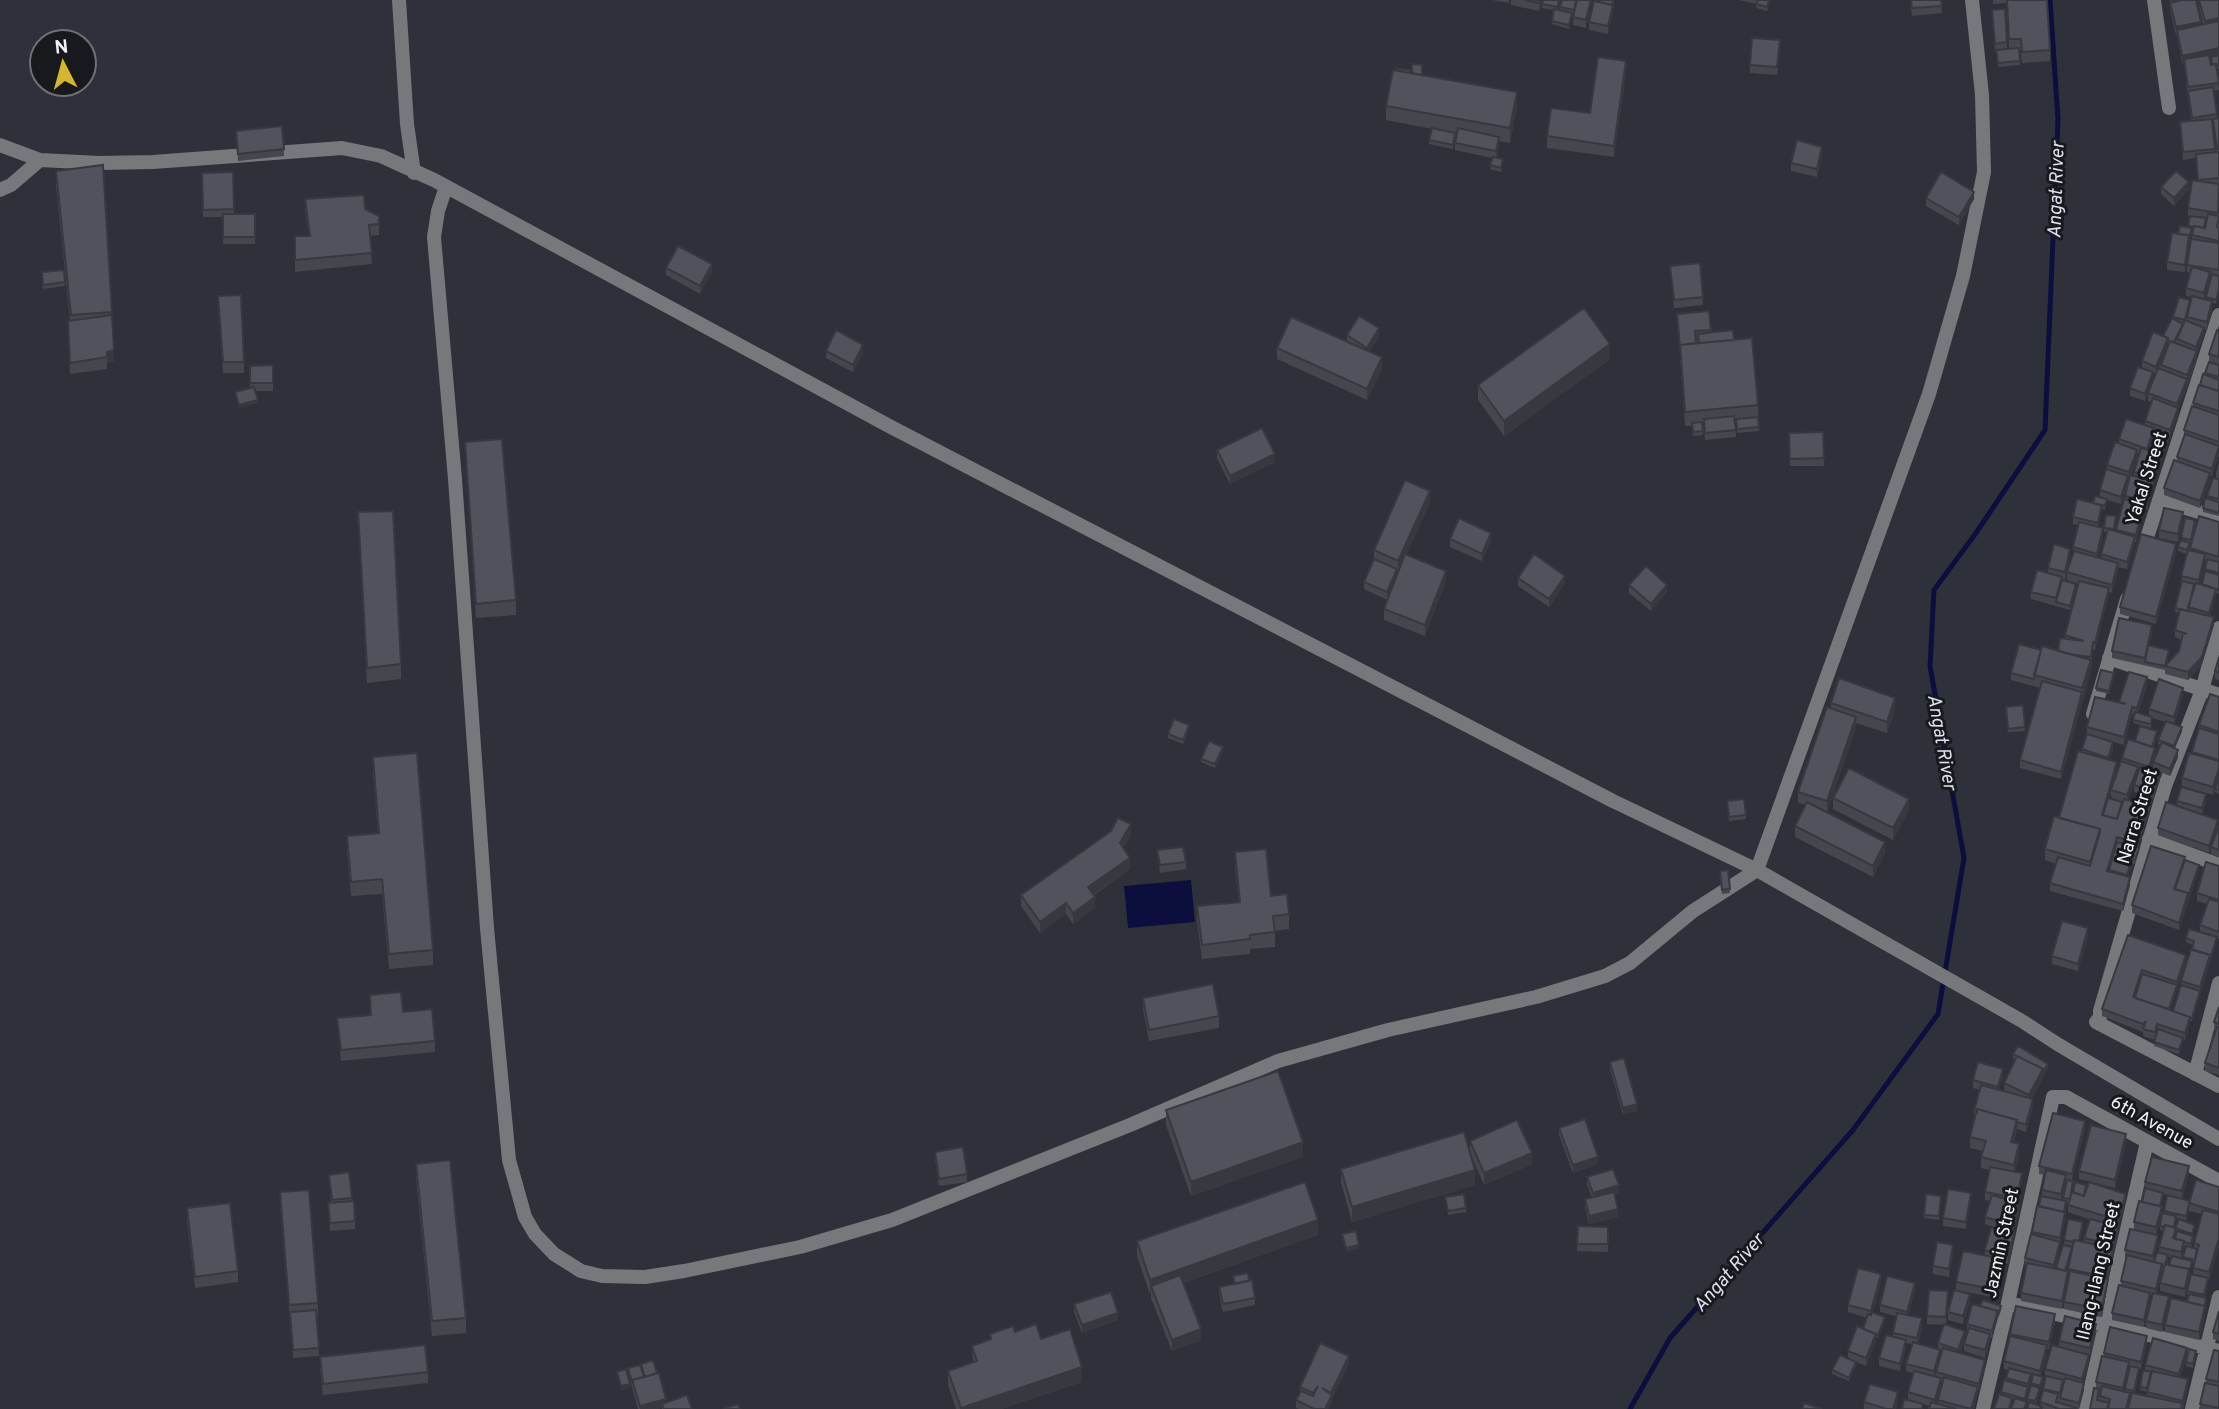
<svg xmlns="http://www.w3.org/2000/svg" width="2219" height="1409" font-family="Overpass,sans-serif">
<rect width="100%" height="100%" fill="#2f313a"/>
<path fill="#0c0e3d" d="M 1191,880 L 1195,922 L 1128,928 L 1124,886 Z"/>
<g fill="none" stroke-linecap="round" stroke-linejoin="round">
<path stroke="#0c0e3d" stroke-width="5" d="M 1630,1409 L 1670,1338 L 1853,1130 L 1938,1014 L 1964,858 L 1930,666 L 1934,590 L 1976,533 L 2045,430 L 2058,119 L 2050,0"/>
<path stroke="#76787c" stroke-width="14" d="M 399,0 L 407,124 L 414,173
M 2154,0 L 2169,108
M 0,145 L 40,160 L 99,163 L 153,162 L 342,148 L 381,156 L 434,180 L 891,427 L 1613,801 L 1757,870 L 2022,1021 L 2059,1045 L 2219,1139
M 446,187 L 438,211 L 434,237 L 455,479 L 487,928 L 509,1160 L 525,1217 L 535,1234 L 554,1254 L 581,1271 L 602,1276 L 645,1277 L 684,1271 L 800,1247 L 892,1220 L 1130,1125 L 1278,1061 L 1388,1030 L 1536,997 L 1605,976 L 1630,963 L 1693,911 L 1757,870 L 1929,394 L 1963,276 L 1984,172 L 1982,95 L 1972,0
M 0,190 L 11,185 L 40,160
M 2159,500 L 2219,518
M 2142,553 L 2219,315
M 2219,628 L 2202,690 L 2165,786 L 2100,1011 L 2100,1017 L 2096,1022 L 2219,1086
M 2109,658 L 2219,695
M 2093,714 L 2127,599
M 2149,839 L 2219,865
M 2195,1074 L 2219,983
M 2008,1303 L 2219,1351
M 1983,1409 L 2008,1303 L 2053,1097 L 2066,1097 L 2219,1181
M 2086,1409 L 2147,1142
M 2192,1409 L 2219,1297"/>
</g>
<path fill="#45474f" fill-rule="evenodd" d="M 1492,0 L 1509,0 L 1509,3 Z
M 1511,0 L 1541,0 L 1539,11 L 1511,5 Z
M 1560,0 L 1558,10 L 1560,10 L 1562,0 L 1592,0 L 1586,28 L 1573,25 L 1574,14 L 1572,13 L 1569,29 L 1552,24 L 1554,10 L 1542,8 L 1542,4 Z
M 1595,0 L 1614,0 L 1613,12 L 1608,34 L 1589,30 L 1589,22 Z
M 1739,0 L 1757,0 L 1756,4 Z
M 1770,0 L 1767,11 L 1756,8 L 1756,4 Z
M 1910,0 L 1941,0 L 1942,13 L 1912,16 Z
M 1993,0 L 2006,0 L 2006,3 L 1993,4 Z
M 2007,0 L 2050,50 L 2050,61 L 2022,63 L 2021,50 L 2019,50 L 2020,65 L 1998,67 L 1996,51 L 1995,51 L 1992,10 L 2007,42 L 2007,49 L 2009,49 Z
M 2169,0 L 2201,25 L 2203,24 L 2198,0 L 2219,0 L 2219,69 L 2217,69 L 2219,90 L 2214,91 L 2217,118 L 2219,118 L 2219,293 L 2216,304 L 2212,302 L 2212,309 L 2207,330 L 2204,329 L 2204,335 L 2197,352 L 2197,359 L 2178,409 L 2178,415 L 2161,458 L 2153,485 L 2152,485 L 2147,509 L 2144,508 L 2136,542 L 2135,542 L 2127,569 L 2118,567 L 2118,571 L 2112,593 L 2109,592 L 2095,650 L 2093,649 L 2091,671 L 2061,779 L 2020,768 L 2020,760 L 2040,688 L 2011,680 L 2011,673 L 2041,650 L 2058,651 L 2065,638 L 2078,583 L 2067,580 L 2067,572 L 2073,555 L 2073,547 L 2078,525 L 2073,524 L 2073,517 L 2100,497 L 2100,490 L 2107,470 L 2107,465 L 2119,444 L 2119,439 L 2145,425 L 2145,421 L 2152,402 L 2148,401 L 2148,393 L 2156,374 L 2153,373 L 2153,380 L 2145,401 L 2130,396 L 2130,388 L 2142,368 L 2142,361 L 2163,336 L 2173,319 L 2173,317 L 2190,303 L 2192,297 L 2186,296 L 2186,288 L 2191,273 L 2187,272 L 2187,265 L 2193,231 L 2192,231 L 2189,242 L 2185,272 L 2167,270 L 2167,262 L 2178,234 L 2188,227 L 2190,216 L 2188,216 L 2188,208 L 2198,181 L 2196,158 L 2183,160 L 2180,122 L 2191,121 L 2184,64 L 2182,64 L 2177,35 L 2176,35 L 2170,10 ZM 2213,122 L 2216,152 L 2215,152 L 2212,123 ZM 2210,276 L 2212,276 L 2206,300 L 2205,299 ZM 2154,432 L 2157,433 L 2150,451 L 2149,451 L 2154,436 ZM 2137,453 L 2139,453 L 2134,472 L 2134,476 L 2131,475 L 2137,457 ZM 2128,479 L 2129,479 L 2125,499 L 2116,532 L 2114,531 L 2116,519 L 2104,528 L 2104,532 L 2107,532 L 2101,554 L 2101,558 L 2098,557 L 2103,536 L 2098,527 L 2102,509 L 2105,510 L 2107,500 L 2121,504 L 2128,483 Z
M 1780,48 L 1777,75 L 1750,73 L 1750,65 Z
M 1396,70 L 1422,75 L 1517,107 L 1510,143 L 1499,141 L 1497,158 L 1503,163 L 1501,172 L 1490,169 L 1492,158 L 1455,150 L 1455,143 L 1457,133 L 1455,133 L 1453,149 L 1429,144 L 1432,129 L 1386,120 L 1386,106 Z
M 1626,73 L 1614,157 L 1547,148 L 1547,136 L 1590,113 Z
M 236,131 L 284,149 L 284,156 L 238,161 Z
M 1822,154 L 1817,177 L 1791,171 L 1791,163 Z
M 103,165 L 114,361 L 107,363 L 107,369 L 70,374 L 68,321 L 70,320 L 56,186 L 56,171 Z
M 233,172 L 234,214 L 255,214 L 255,244 L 223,244 L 223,217 L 203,217 L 202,173 Z
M 2161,187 L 2189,189 L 2174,206 L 2161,194 Z
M 1926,198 L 1974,199 L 1959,225 L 1926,206 Z
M 305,199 L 365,209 L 379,224 L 379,235 L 370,236 L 372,264 L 295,272 L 295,236 L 309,236 L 305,210 Z
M 1670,266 L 1703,297 L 1703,305 L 1674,308 Z
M 666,268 L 712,272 L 700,294 L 666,275 Z
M 64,270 L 65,286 L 43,289 L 42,272 Z
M 218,296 L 244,362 L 244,373 L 223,373 Z
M 1709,311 L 1711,332 L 1734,340 L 1758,405 L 1759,431 L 1737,433 L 1736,422 L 1735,422 L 1736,437 L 1705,440 L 1704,425 L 1703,425 L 1703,435 L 1693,436 L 1692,426 L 1685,426 L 1677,314 Z
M 2219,325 L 2219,365 L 2209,362 L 2209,354 Z
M 1347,335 L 1379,336 L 1369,352 L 1382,369 L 1367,400 L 1277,359 L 1277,348 L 1347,342 Z
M 826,351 L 863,352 L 853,372 L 826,358 Z
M 1610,359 L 1504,436 L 1478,400 L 1478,385 Z
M 273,365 L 273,391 L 255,391 L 258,403 L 239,408 L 235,392 L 250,388 L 250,366 Z
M 2219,365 L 2219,455 L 2212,476 L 2210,476 L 2210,481 L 2200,508 L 2164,495 L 2164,488 L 2177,462 L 2177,457 L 2184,438 L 2184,430 L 2205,373 Z
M 1823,432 L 1824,466 L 1790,466 L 1789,433 Z
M 465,442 L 516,600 L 516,615 L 476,618 Z
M 1217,450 L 1275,462 L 1230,484 L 1217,458 Z
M 2219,463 L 2219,516 L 2203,512 L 2203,508 L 2207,499 L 2207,496 L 2216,479 L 2216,472 Z
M 1430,503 L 1406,555 L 1446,582 L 1425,636 L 1384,620 L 1384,609 L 1387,600 L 1364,589 L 1364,582 L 1374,560 L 1374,550 Z
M 358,512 L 401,664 L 401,679 L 367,683 Z
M 2185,518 L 2195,524 L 2191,544 L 2190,544 L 2189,550 L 2190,550 L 2190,548 L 2219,522 L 2219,594 L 2216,593 L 2210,616 L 2214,625 L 2202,664 L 2188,680 L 2165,674 L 2165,670 L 2112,658 L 2112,651 L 2152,633 L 2149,645 L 2169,653 L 2166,665 L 2179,651 L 2182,640 L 2175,637 L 2175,630 L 2179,613 L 2175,612 L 2175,608 L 2187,554 L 2178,551 L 2178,547 L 2181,540 ZM 2205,560 L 2207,561 L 2202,584 L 2200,584 Z
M 2183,520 L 2178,542 L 2159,538 L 2159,530 Z
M 1450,539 L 1491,540 L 1482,561 L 1450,547 Z
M 2176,552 L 2156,624 L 2120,614 L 2120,607 Z
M 2070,556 L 2065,580 L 2062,579 L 2062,580 L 2076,588 L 2070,610 L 2031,599 L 2031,592 L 2048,573 L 2048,568 Z
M 1518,578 L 1565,583 L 1549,607 L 1518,586 Z
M 1629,585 L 1667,592 L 1651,611 L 1629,593 Z
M 2219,658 L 2219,680 L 2215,679 L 2215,671 Z
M 2114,677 L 2109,694 L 2096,691 L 2096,688 Z
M 2147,685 L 2138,713 L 2149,716 L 2149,709 L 2183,695 L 2174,724 L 2182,731 L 2175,748 L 2178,757 L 2170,776 L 2153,769 L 2153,762 L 2150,770 L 2160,780 L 2154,798 L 2152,798 L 2138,847 L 2139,851 L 2135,864 L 2132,863 L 2128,876 L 2130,885 L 2123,911 L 2050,891 L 2050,883 L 2056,864 L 2045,860 L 2045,849 L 2059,818 L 2082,752 L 2087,734 L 2087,727 L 2119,703 ZM 2132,714 L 2135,715 L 2133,723 L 2151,728 L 2152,718 L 2166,722 L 2158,740 L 2158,744 L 2160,745 L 2155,756 L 2153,748 L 2157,735 L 2135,742 L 2122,758 L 2122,761 L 2114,782 L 2117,769 L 2109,760 L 2113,750 L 2092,736 L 2124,745 ZM 2136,778 L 2134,785 L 2134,792 L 2141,794 L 2138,803 L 2128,800 ZM 2111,792 L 2111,797 L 2122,802 L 2109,798 Z
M 2219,697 L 2219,776 L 2216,786 L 2219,778 L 2219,794 L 2215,792 L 2215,790 L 2213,795 L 2182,786 L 2182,778 L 2192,754 L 2199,725 Z
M 1831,703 L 1895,709 L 1887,733 L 1856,723 L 1856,728 L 1827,812 L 1885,853 L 1873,877 L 1795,837 L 1795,826 L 1806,805 L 1798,803 L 1798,792 L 1831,708 Z
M 2023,705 L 2025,731 L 2008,732 L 2006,707 Z
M 1189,728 L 1183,744 L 1168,738 L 1168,734 Z
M 1223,750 L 1215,768 L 1201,762 L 1201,759 Z
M 373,757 L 433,950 L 433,965 L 389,969 L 382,894 L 351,896 L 347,851 L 347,836 L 378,834 L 373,772 Z
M 1833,798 L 1909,810 L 1893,840 L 1833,809 Z
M 2177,801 L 2206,802 L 2202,815 L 2218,828 L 2209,853 L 2158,835 L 2158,828 L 2177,806 Z
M 1727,805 L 1746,815 L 1746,819 L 1729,821 Z
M 2219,826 L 2219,857 L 2211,854 L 2211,847 Z
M 1131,835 L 1123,848 L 1130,869 L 1094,895 L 1095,908 L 1073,924 L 1066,914 L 1040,933 L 1021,906 L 1021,895 Z
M 1157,850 L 1186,862 L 1186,869 L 1160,873 Z
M 1235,852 L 1271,896 L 1289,914 L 1289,929 L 1275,931 L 1275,947 L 1250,949 L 1250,954 L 1202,959 L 1197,921 L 1197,906 L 1239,902 L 1235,867 Z
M 2185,860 L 2199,869 L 2179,930 L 2132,913 L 2132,905 Z
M 2219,866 L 2219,939 L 2217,938 L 2192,1021 L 2190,1021 L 2185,1040 L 2183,1040 L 2179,1054 L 2154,1046 L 2155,1040 L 2143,1036 L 2143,1032 L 2102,1016 L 2102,1009 L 2128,935 L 2186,962 L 2170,1010 L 2173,1011 L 2181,985 L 2181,981 L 2193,945 L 2186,942 L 2186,938 L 2200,932 L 2200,925 L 2207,904 L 2197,901 L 2197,893 Z
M 1728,870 L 1730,893 L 1722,894 L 1720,871 Z
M 2088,936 L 2078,971 L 2052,964 L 2052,956 Z
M 370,995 L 403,1012 L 435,1041 L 435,1052 L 341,1061 L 337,1018 L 370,1015 Z
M 1143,998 L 1219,1016 L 1219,1028 L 1149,1041 L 1143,1009 Z
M 2219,1007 L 2219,1075 L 2205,1071 L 2205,1063 L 2216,1031 L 2214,1030 L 2214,1022 Z
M 2013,1054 L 2048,1068 L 2032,1098 L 2033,1106 L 2026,1132 L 2017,1129 L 2014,1142 L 2019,1155 L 2015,1171 L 2022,1180 L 2017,1202 L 2019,1210 L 2012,1233 L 1985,1224 L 1985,1217 L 1990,1201 L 1985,1200 L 1985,1192 L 1989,1170 L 1981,1168 L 1981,1157 L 1983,1151 L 1970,1148 L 1970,1137 L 1975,1119 L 1974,1111 L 1980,1090 L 1973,1088 L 1973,1080 L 2003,1076 L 1999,1090 L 2007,1092 L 2004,1090 L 2004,1083 L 2015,1060 L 2013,1058 Z
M 1610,1062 L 1637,1111 L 1623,1115 L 1610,1069 Z
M 1166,1110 L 1303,1157 L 1191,1196 L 1166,1125 Z
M 1559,1128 L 1598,1164 L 1573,1173 L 1559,1135 Z
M 2085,1129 L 2072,1181 L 2073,1185 L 2072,1192 L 2086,1188 L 2085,1196 L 2126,1201 L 2118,1226 L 2118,1233 L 2108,1282 L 2102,1317 L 2064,1309 L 2064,1302 L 2069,1276 L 2068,1269 L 2073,1246 L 2064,1244 L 2064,1240 L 2083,1226 L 2080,1241 L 2084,1242 L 2084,1238 L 2089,1219 L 2068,1212 L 2068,1203 L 2066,1202 L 2065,1219 L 2060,1243 L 2060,1249 L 2055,1269 L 2066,1271 L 2068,1279 L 2062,1309 L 2021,1301 L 2021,1293 L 2026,1266 L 2025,1265 L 2025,1258 L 2042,1196 L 2042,1190 L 2045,1175 L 2039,1174 L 2039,1166 ZM 2066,1180 L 2067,1181 L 2063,1200 L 2062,1200 Z
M 1470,1141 L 1532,1164 L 1484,1185 L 1471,1155 L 1475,1185 L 1352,1222 L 1341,1183 L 1341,1169 L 1470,1151 Z
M 2126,1142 L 2115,1188 L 2079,1179 L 2079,1171 Z
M 935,1152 L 967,1174 L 967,1182 L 939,1186 L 935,1159 Z
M 416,1164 L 466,1318 L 466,1333 L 432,1336 L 416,1178 Z
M 349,1172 L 352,1201 L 355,1221 L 355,1229 L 330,1231 L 328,1203 L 331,1203 L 329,1175 Z
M 2189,1173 L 2182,1199 L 2190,1201 L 2219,1187 L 2219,1246 L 2209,1280 L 2208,1280 L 2205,1297 L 2206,1301 L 2205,1313 L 2199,1340 L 2165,1332 L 2165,1325 L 2187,1302 L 2189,1295 L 2187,1295 L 2187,1291 L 2193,1275 L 2194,1264 L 2192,1263 L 2185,1297 L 2160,1291 L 2160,1283 L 2163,1270 L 2162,1270 L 2157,1293 L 2169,1304 L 2162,1332 L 2146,1328 L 2146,1321 L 2152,1296 L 2150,1295 L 2150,1300 L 2144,1327 L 2112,1320 L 2112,1313 L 2121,1286 L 2121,1281 L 2126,1258 L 2125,1258 L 2125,1250 L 2158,1243 L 2153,1262 L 2154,1262 L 2159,1253 L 2159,1247 L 2163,1231 L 2160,1230 L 2160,1226 L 2167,1195 L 2163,1194 L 2161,1207 L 2162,1214 L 2156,1235 L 2134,1230 L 2134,1222 L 2142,1202 L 2145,1188 L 2145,1182 ZM 2189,1208 L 2189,1211 L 2202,1214 L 2194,1243 L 2194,1248 L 2191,1248 L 2193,1240 L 2192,1236 L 2195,1228 L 2175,1228 L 2176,1218 L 2186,1220 ZM 2184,1246 L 2186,1247 L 2183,1259 L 2182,1259 ZM 2168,1257 L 2171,1257 L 2169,1265 L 2167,1264 Z
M 1587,1177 L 1619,1193 L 1614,1194 L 1618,1217 L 1589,1224 L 1585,1207 L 1585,1199 L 1592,1198 L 1587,1184 Z
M 280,1192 L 318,1303 L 318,1314 L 317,1314 L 319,1356 L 293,1358 L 280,1203 Z
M 1926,1194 L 1941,1196 L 1939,1220 L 1924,1218 Z
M 1445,1197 L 1466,1208 L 1466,1212 L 1448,1215 Z
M 1971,1200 L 1966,1229 L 1943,1226 L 1943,1218 Z
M 187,1208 L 238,1271 L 238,1282 L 195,1288 L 187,1219 Z
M 1578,1226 L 1608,1227 L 1608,1252 L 1577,1251 Z
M 1318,1235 L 1183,1283 L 1201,1340 L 1172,1351 L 1151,1298 L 1151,1294 L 1150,1294 L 1137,1256 L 1137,1241 Z
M 2014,1242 L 2008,1264 L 2003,1262 L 1997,1298 L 1956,1290 L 1956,1282 L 1985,1255 L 1985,1250 Z
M 1953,1252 L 1949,1277 L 1933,1274 L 1933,1266 Z
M 1233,1276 L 1249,1281 L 1255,1298 L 1255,1305 L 1223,1312 L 1219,1295 L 1219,1287 L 1234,1284 Z
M 1881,1282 L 1872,1312 L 1885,1321 L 1878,1338 L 1876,1337 L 1876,1341 L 1866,1366 L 1852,1360 L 1856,1366 L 1849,1381 L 1832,1374 L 1832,1370 L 1848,1358 L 1848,1351 L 1863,1329 L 1867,1318 L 1848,1312 L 1848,1305 Z
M 1915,1290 L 1908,1315 L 1922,1326 L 1918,1344 L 1938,1349 L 1938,1343 L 1944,1325 L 1927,1324 L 1927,1316 L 1948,1298 L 1946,1325 L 1965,1338 L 1960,1353 L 1985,1368 L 1973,1409 L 1929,1409 L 1930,1406 L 1908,1400 L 1908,1392 L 1913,1373 L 1906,1371 L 1906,1364 L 1912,1344 L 1906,1343 L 1906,1348 L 1900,1371 L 1879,1366 L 1879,1358 L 1893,1336 L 1896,1316 L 1880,1312 L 1880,1305 ZM 1940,1351 L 1942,1352 L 1936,1372 L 1936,1377 L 1935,1376 L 1940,1357 ZM 1941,1381 L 1943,1382 L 1938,1400 L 1938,1404 L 1936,1404 L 1941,1385 Z
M 1970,1302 L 1963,1324 L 1948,1320 L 1948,1312 Z
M 1074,1304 L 1118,1320 L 1082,1333 L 1074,1312 Z
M 1980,1306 L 2001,1309 L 1999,1317 L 1998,1317 L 1992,1338 L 1990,1337 L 1990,1341 L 1985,1358 L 1964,1351 L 1964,1344 L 1967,1332 L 1967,1324 Z
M 2219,1311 L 2219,1341 L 2213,1339 L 2213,1332 Z
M 2055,1322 L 2049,1349 L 2047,1349 L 2047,1353 L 2041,1376 L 2043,1381 L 2036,1404 L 2040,1406 L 2046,1377 L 2045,1376 L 2045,1369 L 2059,1346 L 2059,1341 L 2096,1331 L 2090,1356 L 2089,1356 L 2089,1362 L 2083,1382 L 2084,1390 L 2079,1409 L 2042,1409 L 2043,1407 L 2041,1406 L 2041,1409 L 2027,1403 L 2033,1376 L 2031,1376 L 2025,1402 L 2027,1406 L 2012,1399 L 2010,1409 L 1994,1409 L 2001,1395 L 2008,1370 L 2004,1369 L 2004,1361 L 2010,1334 Z
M 1015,1332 L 1041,1339 L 1082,1382 L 1001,1409 L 956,1409 L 948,1385 L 948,1371 L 973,1362 L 972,1346 L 990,1339 L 990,1334 Z
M 2147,1343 L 2141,1369 L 2139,1369 L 2135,1393 L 2147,1396 L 2147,1392 L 2140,1390 L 2140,1387 L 2145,1371 L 2145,1365 L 2187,1355 L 2180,1377 L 2188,1386 L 2183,1408 L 2090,1409 L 2096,1388 L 2096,1382 L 2104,1353 ZM 2129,1367 L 2130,1367 L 2125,1391 L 2124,1391 Z
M 2219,1351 L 2219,1409 L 2200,1409 L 2200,1404 L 2206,1383 L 2206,1379 Z
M 2196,1354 L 2193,1368 L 2186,1366 L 2186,1362 Z
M 320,1357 L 428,1372 L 428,1383 L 323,1395 L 320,1368 Z
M 1349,1363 L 1332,1399 L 1332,1402 L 1328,1409 L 1299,1409 L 1296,1408 L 1296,1400 L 1300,1393 L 1300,1387 Z
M 641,1364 L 666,1402 L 692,1409 L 662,1409 L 662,1407 L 657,1409 L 638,1409 L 628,1372 L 628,1368 L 641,1368 Z
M 1898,1400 L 1896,1409 L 1864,1409 L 1864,1402 Z"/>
<path fill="#383940" d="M 1591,0 L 1592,0 L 1586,28 L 1586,20 Z
M 1613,0 L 1613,12 L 1608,34 L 1608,26 Z
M 2219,18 L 2219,25 L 2205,29 L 2205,21 Z
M 2201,22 L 2201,29 L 2177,30 L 2176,35 L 2176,27 Z
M 2219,48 L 2219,55 L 2185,63 L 2184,59 L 2184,64 L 2182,64 L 2182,56 Z
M 1626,61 L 1626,73 L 1614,157 L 1614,146 Z
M 1517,92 L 1517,107 L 1510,143 L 1510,128 Z
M 1499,137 L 1499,144 L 1496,159 L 1496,151 Z
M 1822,147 L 1822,154 L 1817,177 L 1817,169 Z
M 2189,182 L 2189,189 L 2174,206 L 2174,198 Z
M 1974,192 L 1974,199 L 1959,225 L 1959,217 Z
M 2189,235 L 2189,243 L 2185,272 L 2185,265 Z
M 712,264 L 712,272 L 700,294 L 700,286 Z
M 2210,272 L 2210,279 L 2204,301 L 2204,293 Z
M 2212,301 L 2212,309 L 2207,330 L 2207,322 Z
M 1379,328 L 1379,336 L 1367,355 L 1367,348 Z
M 2204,328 L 2204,335 L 2197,352 L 2197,359 L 2187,383 L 2187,375 L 2196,354 L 2196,347 Z
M 2168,338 L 2168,346 L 2156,374 L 2156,367 Z
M 1610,344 L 1610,359 L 1504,436 L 1504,421 Z
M 863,345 L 863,352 L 853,372 L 853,365 Z
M 114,350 L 114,361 L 107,363 L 107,352 Z
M 1382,357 L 1382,369 L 1367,400 L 1367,389 Z
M 2153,372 L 2153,380 L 2145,401 L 2145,394 Z
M 2187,379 L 2187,387 L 2178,409 L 2178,415 L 2170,438 L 2170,430 L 2177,410 L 2177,404 Z
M 258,400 L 258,403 L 239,408 L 239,405 Z
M 2154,428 L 2154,436 L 2147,456 L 2147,449 Z
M 2168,436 L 2168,440 L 2161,459 L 2161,455 Z
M 2219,447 L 2219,455 L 2212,476 L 2212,469 Z
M 2137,450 L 2137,457 L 2129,479 L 2129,472 Z
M 1275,454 L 1275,462 L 1230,484 L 1230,476 Z
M 2161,454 L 2161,462 L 2153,485 L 2153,478 Z
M 2210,473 L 2210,481 L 2200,508 L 2200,501 Z
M 2128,476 L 2128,483 L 2121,504 L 2121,497 Z
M 2152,481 L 2152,488 L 2147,509 L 2147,501 Z
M 1430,491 L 1430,503 L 1398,572 L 1398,561 Z
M 2144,504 L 2144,511 L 2136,542 L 2136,535 Z
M 2102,505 L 2102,512 L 2098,530 L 2098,523 Z
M 2183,512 L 2183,520 L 2178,542 L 2178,534 Z
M 2103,528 L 2103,536 L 2097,561 L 2097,554 Z
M 1491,533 L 1491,540 L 1482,561 L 1482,554 Z
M 2135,537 L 2135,545 L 2127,569 L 2127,562 Z
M 2176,544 L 2176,552 L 2156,624 L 2156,617 Z
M 2070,549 L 2070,556 L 2065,580 L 2065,572 Z
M 2205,554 L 2205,561 L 2199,587 L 2199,580 Z
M 2118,563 L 2118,571 L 2112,593 L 2112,585 Z
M 1397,569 L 1397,576 L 1387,600 L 1387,592 Z
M 1446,571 L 1446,582 L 1425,636 L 1425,625 Z
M 1565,576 L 1565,583 L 1549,607 L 1549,599 Z
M 1667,585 L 1667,592 L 1651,611 L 1651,604 Z
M 2109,588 L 2109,596 L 2095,650 L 2095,643 Z
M 2216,589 L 2216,596 L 2209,620 L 2209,613 Z
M 2214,617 L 2214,625 L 2202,664 L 2188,680 L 2188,672 Z
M 2152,625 L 2152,633 L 2145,662 L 2145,658 Z
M 2091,660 L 2091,671 L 2061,779 L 2061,772 Z
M 2147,677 L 2147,685 L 2137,715 L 2137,708 Z
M 2183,688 L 2183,695 L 2174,725 L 2174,717 Z
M 1895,698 L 1895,709 L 1887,733 L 1887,722 Z
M 2132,707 L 2132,714 L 2124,745 L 2124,737 Z
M 1856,717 L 1856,728 L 1827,812 L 1827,801 Z
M 2182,727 L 2182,731 L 2174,750 L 2174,746 Z
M 2113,742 L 2113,750 L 2108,765 L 2108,758 Z
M 1223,747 L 1223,750 L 1215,768 L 1215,764 Z
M 2155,748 L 2155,756 L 2149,774 L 2149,767 Z
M 2178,750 L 2178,757 L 2170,776 L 2170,769 Z
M 2117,762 L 2117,769 L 2103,819 L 2102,815 Z
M 2138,767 L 2138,774 L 2127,803 L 2127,795 Z
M 2219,768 L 2219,776 L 2213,795 L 2213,787 Z
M 2160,773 L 2160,780 L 2154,798 L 2154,791 Z
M 2206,794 L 2206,802 L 2202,816 L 2202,808 Z
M 2152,795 L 2152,798 L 2137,851 L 2137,843 Z
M 1909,799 L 1909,810 L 1893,840 L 1893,828 Z
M 2218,820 L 2218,828 L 2209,853 L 2209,846 Z
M 1131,824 L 1131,835 L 1120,854 L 1120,843 Z
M 1885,842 L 1885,853 L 1873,877 L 1873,866 Z
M 1130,858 L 1130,869 L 1088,898 L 1088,887 Z
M 2199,865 L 2199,869 L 2179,930 L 2179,923 L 2188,893 Z
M 2130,877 L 2130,885 L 2123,911 L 2123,904 Z
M 1095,897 L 1095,908 L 1073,924 L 1073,913 Z
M 1066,903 L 1066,914 L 1040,933 L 1040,922 Z
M 2088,928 L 2088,936 L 2078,971 L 2078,964 Z
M 2217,937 L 2217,941 L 2192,1021 L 2192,1018 L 2200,991 L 2200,987 Z
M 2186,955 L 2186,962 L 2177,989 L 2177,982 Z
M 2142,970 L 2142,978 L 2133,1005 L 2133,997 Z
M 2190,1017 L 2190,1024 L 2185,1040 L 2185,1033 Z
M 2048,1064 L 2048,1068 L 2029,1103 L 2029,1095 L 2043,1069 Z
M 2003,1069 L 2003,1076 L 1998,1094 L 1998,1087 Z
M 2033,1099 L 2033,1106 L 2026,1132 L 2026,1124 Z
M 1637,1104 L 1637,1111 L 1623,1115 L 1623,1108 Z
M 2017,1120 L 2017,1131 L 2011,1153 L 2011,1142 Z
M 2085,1121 L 2085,1129 L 2072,1182 L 2072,1174 Z
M 2126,1134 L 2126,1142 L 2115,1188 L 2115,1180 Z
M 1303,1142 L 1303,1157 L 1191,1196 L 1191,1182 Z
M 2019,1144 L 2019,1155 L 2014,1177 L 2014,1165 Z
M 1532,1153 L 1532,1164 L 1484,1185 L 1484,1173 Z
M 1598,1157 L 1598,1164 L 1573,1173 L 1573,1165 Z
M 2189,1166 L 2189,1173 L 2182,1199 L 2182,1191 Z
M 1475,1170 L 1475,1185 L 1352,1222 L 1352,1207 Z
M 2022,1173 L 2022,1180 L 2017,1206 L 2017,1198 Z
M 2066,1175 L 2066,1182 L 2061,1202 L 2061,1194 Z
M 1619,1185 L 1619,1193 L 1593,1201 L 1593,1193 Z
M 1971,1193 L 1971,1200 L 1966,1229 L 1966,1222 Z
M 2126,1194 L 2126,1201 L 2118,1226 L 2118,1233 L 2108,1282 L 2102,1317 L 2102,1309 L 2107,1277 L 2118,1227 L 2118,1220 Z
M 2019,1203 L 2019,1210 L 2012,1233 L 2012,1225 Z
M 2162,1207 L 2162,1214 L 2156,1235 L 2156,1227 Z
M 1618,1209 L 1618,1217 L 1589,1224 L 1589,1216 Z
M 2065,1212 L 2065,1219 L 2060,1243 L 2060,1249 L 2054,1273 L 2054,1265 L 2060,1243 L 2060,1238 Z
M 1318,1220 L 1318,1235 L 1154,1293 L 1151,1286 L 1151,1294 L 1150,1294 L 1150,1280 Z
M 2014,1234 L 2014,1242 L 2008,1264 L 2008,1256 Z
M 2158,1235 L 2158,1243 L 2153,1264 L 2153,1256 Z
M 2219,1238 L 2219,1246 L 2209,1280 L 2209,1272 Z
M 2184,1241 L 2184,1248 L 2181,1260 L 2181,1252 Z
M 1359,1245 L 1359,1249 L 1346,1252 L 1346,1248 Z
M 1953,1245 L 1953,1252 L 1949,1277 L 1949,1269 Z
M 2003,1259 L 2003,1267 L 1997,1298 L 1997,1290 Z
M 2162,1264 L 2162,1272 L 2156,1296 L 2156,1289 Z
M 2189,1269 L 2189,1277 L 2185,1297 L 2185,1289 Z
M 2068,1271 L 2068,1279 L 2062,1309 L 2062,1301 Z
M 1881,1274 L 1881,1282 L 1871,1319 L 1871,1311 Z
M 1915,1283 L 1915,1290 L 1907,1319 L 1907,1312 Z
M 2150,1293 L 2150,1300 L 2144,1327 L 2144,1320 Z
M 1970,1294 L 1970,1302 L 1963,1324 L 1963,1316 Z
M 2169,1296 L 2169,1304 L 2162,1332 L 2162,1325 Z
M 2206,1298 L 2205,1313 L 2199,1340 L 2199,1332 Z
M 1998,1311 L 1998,1318 L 1992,1338 L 1992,1331 Z
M 1118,1313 L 1118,1320 L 1082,1333 L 1082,1325 Z
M 2055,1314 L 2055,1322 L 2049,1349 L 2049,1342 Z
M 1885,1317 L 1885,1321 L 1878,1338 L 1878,1335 Z
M 1922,1318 L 1922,1326 L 1917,1346 L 1917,1338 Z
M 2096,1324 L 2096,1331 L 2090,1356 L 2090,1348 Z
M 1201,1329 L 1201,1340 L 1172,1351 L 1172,1340 Z
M 1965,1331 L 1965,1338 L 1958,1357 L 1958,1350 Z
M 1876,1334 L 1876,1341 L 1866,1366 L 1866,1358 Z
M 1990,1334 L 1990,1341 L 1985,1358 L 1985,1350 Z
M 2147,1336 L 2147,1343 L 2141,1369 L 2141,1362 Z
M 1906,1340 L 1906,1348 L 1900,1371 L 1900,1364 Z
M 2047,1345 L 2047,1353 L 2040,1378 L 2040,1371 Z
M 2187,1348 L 2187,1355 L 2179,1382 L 2179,1374 Z
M 1940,1350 L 1940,1357 L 1934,1379 L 1934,1371 Z
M 2089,1355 L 2089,1362 L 2082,1387 L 2082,1379 Z
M 1349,1356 L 1349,1363 L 1332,1399 L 1332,1402 L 1328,1409 L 1325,1409 Z
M 1985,1360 L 1985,1368 L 1979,1392 L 1979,1384 Z
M 1856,1362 L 1856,1366 L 1849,1381 L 1849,1378 Z
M 2129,1362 L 2129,1369 L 2123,1395 L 2123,1388 Z
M 1082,1367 L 1082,1382 L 1001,1409 L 961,1409 L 961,1408 Z
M 1941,1378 L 1941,1385 L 1935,1407 L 1935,1400 Z
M 2188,1379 L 2188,1386 L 2183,1408 L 2183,1401 Z
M 2084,1383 L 2084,1390 L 2079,1409 L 2079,1403 Z
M 630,1384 L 630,1388 L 621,1390 L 621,1386 Z
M 1978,1387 L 1978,1394 L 1973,1409 L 1971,1409 Z
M 1898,1392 L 1898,1400 L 1896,1409 L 1893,1409 Z
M 666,1399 L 666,1406 L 662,1404 L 662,1407 L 657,1409 L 640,1409 L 640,1406 Z"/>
<path fill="#50525c" stroke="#383940" stroke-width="2" d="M 1524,0 L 1540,0 L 1539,3 Z
M 1543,0 L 1559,0 L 1558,7 L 1542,4 Z
M 1562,0 L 1576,0 L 1574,10 L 1560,7 Z
M 1577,0 L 1591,0 L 1586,20 L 1573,17 Z
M 1595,0 L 1613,0 L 1612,5 L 1595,1 Z
M 1758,0 L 1769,0 L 1767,7 L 1756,4 Z
M 1911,0 L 1941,0 L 1942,6 L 1912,8 Z
M 2007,0 L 2047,0 L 2050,50 L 2022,52 L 2021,39 L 2009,39 Z
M 2170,0 L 2182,0 L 2170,3 Z
M 2182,0 L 2196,0 L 2201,22 L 2176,27 L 2170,3 Z
M 2199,0 L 2219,0 L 2219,18 L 2205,21 Z
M 1594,1 L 1613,5 L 1608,26 L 1589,22 Z
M 1554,9 L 1572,13 L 1569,25 L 1552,21 Z
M 2005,9 L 2007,42 L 1995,44 L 1992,10 Z
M 2219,21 L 2219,48 L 2182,56 L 2177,30 Z
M 1752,38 L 1780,40 L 1777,67 L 1750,65 Z
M 2019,48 L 2020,61 L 1998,63 L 1996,50 Z
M 2209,55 L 2211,65 L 2216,64 L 2219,83 L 2188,87 L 2184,59 Z
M 2219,55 L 2219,65 L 2216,66 L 2216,64 L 2212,64 L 2211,57 Z
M 1598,57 L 1626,61 L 1614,146 L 1547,136 L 1551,108 L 1590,113 Z
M 1412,64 L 1422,65 L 1422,75 L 1412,73 Z
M 1396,68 L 1410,70 L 1410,73 L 1396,70 Z
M 1393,70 L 1517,92 L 1510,128 L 1386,106 Z
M 2213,87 L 2217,114 L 2192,118 L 2188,91 Z
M 2219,118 L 2219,149 L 2217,149 L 2213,119 Z
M 2212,119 L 2215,149 L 2183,152 L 2180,122 Z
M 282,126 L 284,149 L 238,154 L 236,131 Z
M 1432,128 L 1455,133 L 1453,145 L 1429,140 Z
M 1458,128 L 1499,137 L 1496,151 L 1455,143 Z
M 1797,140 L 1822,147 L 1817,169 L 1791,163 Z
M 2219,152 L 2219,178 L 2198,180 L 2196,154 Z
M 1493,157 L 1503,159 L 1501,168 L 1490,165 Z
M 103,165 L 112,312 L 71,315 L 56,171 Z
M 2176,171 L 2189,182 L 2174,198 L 2161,187 Z
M 233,172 L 234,209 L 203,210 L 202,173 Z
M 1941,172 L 1974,192 L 1959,217 L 1926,198 Z
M 2192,180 L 2219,184 L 2218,213 L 2188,208 Z
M 364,195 L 365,209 L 379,216 L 379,224 L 369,225 L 372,253 L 295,260 L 295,236 L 310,236 L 305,199 Z
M 223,214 L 255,214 L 255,237 L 223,237 Z
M 2208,214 L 2219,216 L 2217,227 L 2219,228 L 2219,241 L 2192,235 L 2194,226 L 2205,228 Z
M 2190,216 L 2206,218 L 2204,228 L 2194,226 L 2193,227 L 2188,226 Z
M 2180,226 L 2192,228 L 2189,238 L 2189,235 L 2178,234 Z
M 2172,233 L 2189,235 L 2185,265 L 2167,262 Z
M 2191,239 L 2219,243 L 2219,270 L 2187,265 Z
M 678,246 L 712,264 L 700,286 L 666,268 Z
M 1700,263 L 1703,297 L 1674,300 L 1670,266 Z
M 2192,267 L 2210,272 L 2204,293 L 2186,288 Z
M 64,270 L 65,282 L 43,285 L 42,272 Z
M 2212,274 L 2219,276 L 2219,290 L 2216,300 L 2206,297 Z
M 241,295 L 244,362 L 223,362 L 218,296 Z
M 2192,296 L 2212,301 L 2207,322 L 2187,317 Z
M 2179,297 L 2190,300 L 2185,320 L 2173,317 Z
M 1584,308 L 1610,344 L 1504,421 L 1478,385 Z
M 1709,311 L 1711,330 L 1695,331 L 1696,343 L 1680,345 L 1680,348 L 1677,314 Z
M 112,315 L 114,350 L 107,352 L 107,357 L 70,363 L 68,321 Z
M 1359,316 L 1379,328 L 1367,348 L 1347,335 Z
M 1291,317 L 1382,357 L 1367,389 L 1277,348 Z
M 2172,318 L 2183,324 L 2174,342 L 2168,341 L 2168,338 L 2163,336 Z
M 2185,320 L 2204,328 L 2196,347 L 2177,339 Z
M 836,330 L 863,345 L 853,365 L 826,351 Z
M 1733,330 L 1734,340 L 1699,343 L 1698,334 Z
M 2217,330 L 2219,330 L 2219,357 L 2209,354 Z
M 2153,332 L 2168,338 L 2156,367 L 2142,361 Z
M 1752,338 L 1758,405 L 1685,412 L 1680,345 Z
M 2170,341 L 2197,351 L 2187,375 L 2161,365 Z
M 2209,362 L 2219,365 L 2219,377 L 2205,373 Z
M 273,365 L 273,383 L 250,383 L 250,366 Z
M 2138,367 L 2153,372 L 2145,394 L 2130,388 Z
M 2158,368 L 2187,379 L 2177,404 L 2148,393 Z
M 2203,374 L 2219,380 L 2219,391 L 2200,385 Z
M 2199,385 L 2219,391 L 2219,411 L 2193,403 Z
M 254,387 L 258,400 L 239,405 L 235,392 Z
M 2153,398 L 2178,408 L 2170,430 L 2145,421 Z
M 2192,406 L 2219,415 L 2219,442 L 2184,430 Z
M 1734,416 L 1736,430 L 1705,433 L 1704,419 Z
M 1758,417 L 1759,427 L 1737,429 L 1736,419 Z
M 2126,419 L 2154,428 L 2147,449 L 2119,439 Z
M 1702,422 L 1703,431 L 1693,432 L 1692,423 Z
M 1262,428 L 1275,454 L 1230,476 L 1217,450 Z
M 1823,432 L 1824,458 L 1790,459 L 1789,433 Z
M 2157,432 L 2168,436 L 2161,455 L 2150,450 Z
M 2185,434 L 2219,446 L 2212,469 L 2177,457 Z
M 502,439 L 516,600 L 476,604 L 465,442 Z
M 2115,442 L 2137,450 L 2129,472 L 2107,465 Z
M 2141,448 L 2161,454 L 2153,478 L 2134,472 Z
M 2174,460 L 2210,473 L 2200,501 L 2164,488 Z
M 2106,469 L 2128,476 L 2121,497 L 2100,490 Z
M 2130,475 L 2152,481 L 2147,501 L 2125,496 Z
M 2213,478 L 2219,479 L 2219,499 L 2207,496 Z
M 1405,480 L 1430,491 L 1398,561 L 1374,550 Z
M 2095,496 L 2107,499 L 2105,506 L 2093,503 Z
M 2205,498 L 2219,502 L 2219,513 L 2203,508 Z
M 2077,499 L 2102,505 L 2098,523 L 2073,517 Z
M 2124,499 L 2144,504 L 2136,535 L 2116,530 Z
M 2164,508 L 2183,512 L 2178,534 L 2159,530 Z
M 393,511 L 401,664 L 367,668 L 358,512 Z
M 2106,515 L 2116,516 L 2114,529 L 2104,528 Z
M 2199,516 L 2219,522 L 2219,557 L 2190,548 Z
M 1459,518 L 1491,533 L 1482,554 L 1450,539 Z
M 2185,518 L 2195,520 L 2191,540 L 2181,538 Z
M 2079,522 L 2103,528 L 2097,554 L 2073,547 Z
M 2108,529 L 2135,537 L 2127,562 L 2101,554 Z
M 2141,534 L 2176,544 L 2156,617 L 2120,607 Z
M 2181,540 L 2190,543 L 2187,550 L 2178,547 Z
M 2054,544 L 2070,549 L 2065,572 L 2048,568 Z
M 2188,550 L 2205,554 L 2199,580 L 2181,576 Z
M 2074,551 L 2118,563 L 2112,585 L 2067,572 Z
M 1405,554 L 1446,571 L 1425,625 L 1384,609 Z
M 1534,554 L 1565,576 L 1549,599 L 1518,578 Z
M 1374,559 L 1397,569 L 1387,592 L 1364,582 Z
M 2207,559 L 2219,562 L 2219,573 L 2205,569 Z
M 1646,566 L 1667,585 L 1651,604 L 1629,585 Z
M 2037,570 L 2062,577 L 2056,598 L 2031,592 Z
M 2205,571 L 2219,575 L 2219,590 L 2202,584 Z
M 2062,580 L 2076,584 L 2070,606 L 2056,602 Z
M 2079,581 L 2109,588 L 2095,643 L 2093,642 L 2091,657 L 2069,654 L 2058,651 L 2060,638 L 2084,641 L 2065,635 Z
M 2182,581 L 2194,584 L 2188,611 L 2175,608 Z
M 2196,583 L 2216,589 L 2209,613 L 2188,607 Z
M 2180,609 L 2214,617 L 2202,657 L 2188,672 L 2165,666 L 2179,651 L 2183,633 L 2187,634 L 2175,630 Z
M 2119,618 L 2152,625 L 2145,658 L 2112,651 Z
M 2019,644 L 2041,650 L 2034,679 L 2011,673 Z
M 2148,645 L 2169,650 L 2165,666 L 2145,662 Z
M 2042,646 L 2091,660 L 2082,688 L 2034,675 Z
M 2219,658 L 2219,673 L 2215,671 Z
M 2101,670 L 2114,673 L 2109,691 L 2096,688 Z
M 2129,672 L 2147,677 L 2137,708 L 2132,707 L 2124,737 L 2087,727 L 2095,697 L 2126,704 L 2119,702 Z
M 1839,678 L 1895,698 L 1887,722 L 1831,703 Z
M 2159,679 L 2183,688 L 2174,717 L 2149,709 Z
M 2042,681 L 2082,692 L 2061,772 L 2020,760 Z
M 2210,694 L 2219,697 L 2219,732 L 2199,725 Z
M 2023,705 L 2025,727 L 2008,729 L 2006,707 Z
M 1827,707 L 1856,717 L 1827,801 L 1798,792 Z
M 2135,712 L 2152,717 L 2151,724 L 2133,720 Z
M 1174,719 L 1189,725 L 1183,740 L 1168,734 Z
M 2166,721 L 2182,727 L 2174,746 L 2158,740 Z
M 2140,726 L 2157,731 L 2152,747 L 2135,741 Z
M 2199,728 L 2219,734 L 2219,760 L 2192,752 Z
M 2087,734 L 2113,742 L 2108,758 L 2082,749 Z
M 2128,739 L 2155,748 L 2149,767 L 2122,758 Z
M 1209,741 L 1223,747 L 1215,764 L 1201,759 Z
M 2162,742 L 2178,750 L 2170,769 L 2153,762 Z
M 2078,751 L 2117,762 L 2102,815 L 2117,819 L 2124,799 L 2148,806 L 2137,843 L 2117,837 L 2107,871 L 2130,877 L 2123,904 L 2050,883 L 2058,857 L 2090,866 L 2100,832 L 2100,829 L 2059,818 Z
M 417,753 L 433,950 L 389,954 L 382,879 L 351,882 L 347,836 L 379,833 L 373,757 Z
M 2189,753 L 2219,761 L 2219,768 L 2213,787 L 2182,778 Z
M 2121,761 L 2138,767 L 2127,795 L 2111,790 Z
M 2140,767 L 2160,773 L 2154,791 L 2134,785 Z
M 1849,768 L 1909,799 L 1893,828 L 1833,798 Z
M 2219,778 L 2219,790 L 2215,789 Z
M 2181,787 L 2206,794 L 2202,808 L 2177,801 Z
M 2141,791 L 2152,795 L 2148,810 L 2148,806 L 2138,803 Z
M 2108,798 L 2122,802 L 2117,819 L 2103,815 Z
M 1744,799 L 1746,815 L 1729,817 L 1727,801 Z
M 1807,802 L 1885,842 L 1873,866 L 1795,826 Z
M 2166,802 L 2218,820 L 2209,846 L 2158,828 Z
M 2054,816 L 2100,829 L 2090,862 L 2045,849 Z
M 1118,818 L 1131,824 L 1120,843 L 1130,858 L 1088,887 L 1095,897 L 1073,913 L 1066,903 L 1040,922 L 1021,895 L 1111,831 Z
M 2219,826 L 2219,850 L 2211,847 Z
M 2117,842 L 2139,848 L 2135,860 L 2132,859 L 2127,875 L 2109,870 Z
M 2151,846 L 2185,857 L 2174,889 L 2188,893 L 2179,923 L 2132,905 Z
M 1183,847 L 1186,862 L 1160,865 L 1157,850 Z
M 1266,849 L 1271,896 L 1287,894 L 1289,914 L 1273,916 L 1275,932 L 1250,935 L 1250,939 L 1202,945 L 1197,906 L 1240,902 L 1235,852 Z
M 2185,860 L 2199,865 L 2188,897 L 2188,893 L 2175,889 Z
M 2206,862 L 2219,866 L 2219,900 L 2197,893 Z
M 1728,870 L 1730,889 L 1722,890 L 1720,871 Z
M 2209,899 L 2219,902 L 2219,932 L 2200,925 Z
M 2062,921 L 2088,928 L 2078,964 L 2052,956 Z
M 2189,929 L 2217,937 L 2210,959 L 2210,955 L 2192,950 L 2194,941 L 2186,938 Z
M 2128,935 L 2186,955 L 2177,982 L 2142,970 L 2133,997 L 2190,1017 L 2185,1033 L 2157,1024 L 2155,1032 L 2143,1029 L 2146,1021 L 2143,1024 L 2102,1009 Z
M 2191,949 L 2210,955 L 2200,987 L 2181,981 Z
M 2142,974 L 2177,985 L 2169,1009 L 2135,998 Z
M 1213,984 L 1219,1016 L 1149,1030 L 1143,998 Z
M 2181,985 L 2200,991 L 2192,1018 L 2173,1011 Z
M 401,992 L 403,1012 L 432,1009 L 435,1041 L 341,1050 L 337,1018 L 371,1015 L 370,995 Z
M 2219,1007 L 2219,1024 L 2214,1022 Z
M 2217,1027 L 2219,1027 L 2219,1068 L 2205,1063 Z
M 2158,1029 L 2183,1038 L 2179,1050 L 2154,1042 Z
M 2018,1046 L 2048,1064 L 2043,1072 L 2043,1069 L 2013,1054 Z
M 2017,1056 L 2043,1069 L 2029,1095 L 2004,1083 Z
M 1624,1058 L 1637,1104 L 1623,1108 L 1610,1062 Z
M 1978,1062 L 2003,1069 L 1998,1087 L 1973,1080 Z
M 1278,1071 L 1303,1142 L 1191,1182 L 1166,1110 Z
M 1981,1085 L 2033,1099 L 2026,1124 L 2016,1122 L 2017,1120 L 1977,1109 L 1977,1112 L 1974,1111 Z
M 1977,1109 L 2017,1120 L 2011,1142 L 2019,1144 L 2014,1165 L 1981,1157 L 1986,1141 L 1970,1137 Z
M 2053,1113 L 2085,1121 L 2072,1174 L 2039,1166 Z
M 1585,1119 L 1598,1157 L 1573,1165 L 1559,1128 Z
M 1517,1120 L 1532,1153 L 1484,1173 L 1470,1141 Z
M 2091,1125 L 2126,1134 L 2115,1180 L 2079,1171 Z
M 1464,1132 L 1475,1170 L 1352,1207 L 1341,1169 Z
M 963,1147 L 967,1174 L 939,1179 L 935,1152 Z
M 2152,1157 L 2189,1166 L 2182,1191 L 2145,1182 Z
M 450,1160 L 466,1318 L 432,1321 L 416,1164 Z
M 1990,1167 L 2022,1173 L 2017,1198 L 1985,1192 Z
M 1613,1169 L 1619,1185 L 1593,1193 L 1587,1177 Z
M 2046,1170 L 2066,1175 L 2061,1194 L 2042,1190 Z
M 349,1172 L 352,1198 L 332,1200 L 329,1175 Z
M 2067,1180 L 2073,1181 L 2070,1199 L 2063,1198 Z
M 2196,1180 L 2219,1187 L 2219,1212 L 2189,1203 Z
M 1305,1182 L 1318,1220 L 1150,1280 L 1137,1241 Z
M 2075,1182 L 2086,1185 L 2084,1196 L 2073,1192 Z
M 2089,1182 L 2126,1194 L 2118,1220 L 2068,1205 L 2072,1192 L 2084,1196 Z
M 2145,1188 L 2163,1193 L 2160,1206 L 2142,1202 Z
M 1948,1189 L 1971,1193 L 1966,1222 L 1943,1218 Z
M 309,1190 L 318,1303 L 289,1305 L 280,1192 Z
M 1614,1192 L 1618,1209 L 1589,1216 L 1585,1199 Z
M 1464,1194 L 1466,1208 L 1448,1211 L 1445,1197 Z
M 1926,1194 L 1941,1196 L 1939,1216 L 1924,1215 Z
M 1992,1195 L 2019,1203 L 2012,1225 L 1985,1217 Z
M 2167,1195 L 2190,1201 L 2186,1216 L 2164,1211 Z
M 2041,1196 L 2066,1201 L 2064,1212 L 2039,1206 Z
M 354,1201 L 355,1221 L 330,1223 L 328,1203 Z
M 2139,1201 L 2162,1207 L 2156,1227 L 2134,1222 Z
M 230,1203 L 238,1271 L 195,1277 L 187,1208 Z
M 2037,1206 L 2065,1212 L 2060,1238 L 2032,1232 Z
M 2203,1210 L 2219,1214 L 2219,1238 L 2209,1272 L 2193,1268 L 2199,1245 L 2194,1243 Z
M 2162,1213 L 2176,1216 L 2174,1227 L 2165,1225 L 2164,1227 L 2160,1226 Z
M 2068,1219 L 2083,1222 L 2079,1241 L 2074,1240 L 2074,1242 L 2064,1240 Z
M 2090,1219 L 2118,1226 L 2113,1245 L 2084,1238 Z
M 2179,1219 L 2195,1225 L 2192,1234 L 2175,1228 Z
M 2165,1225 L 2176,1228 L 2173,1238 L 2184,1241 L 2181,1252 L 2159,1247 Z
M 1578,1226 L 1608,1227 L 1608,1244 L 1577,1244 Z
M 1991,1228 L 2014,1234 L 2008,1256 L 1985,1250 Z
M 2130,1229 L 2158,1235 L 2153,1256 L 2125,1250 Z
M 1356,1231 L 1359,1245 L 1346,1248 L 1342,1234 Z
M 2177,1231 L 2193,1236 L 2191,1244 L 2184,1242 L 2184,1241 L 2175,1239 Z
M 2031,1234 L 2060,1242 L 2054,1265 L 2025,1258 Z
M 2074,1240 L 2113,1248 L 2107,1277 L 2068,1269 Z
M 1937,1242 L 1953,1245 L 1949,1269 L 1933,1266 Z
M 2063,1245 L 2072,1247 L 2065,1271 L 2056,1268 Z
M 2186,1246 L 2197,1249 L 2195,1260 L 2183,1257 Z
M 1963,1251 L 2003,1259 L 1997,1290 L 1956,1282 Z
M 2157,1252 L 2168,1255 L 2164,1267 L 2162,1266 L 2162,1264 L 2154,1262 Z
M 2127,1255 L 2162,1264 L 2156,1289 L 2121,1281 Z
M 2172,1256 L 2192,1261 L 2190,1271 L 2189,1269 L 2169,1265 Z
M 2027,1263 L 2068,1271 L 2062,1301 L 2021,1293 Z
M 2165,1264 L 2189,1269 L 2185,1289 L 2160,1283 Z
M 1858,1268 L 1881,1274 L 1871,1311 L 1848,1305 Z
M 2070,1271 L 2108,1279 L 2102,1309 L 2064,1302 Z
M 1248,1273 L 1249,1281 L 1235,1284 L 1233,1276 Z
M 2191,1274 L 2208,1278 L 2204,1295 L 2187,1291 Z
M 1180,1275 L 1201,1329 L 1172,1340 L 1151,1286 Z
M 1887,1276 L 1915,1283 L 1907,1312 L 1880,1305 Z
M 1252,1280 L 1255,1298 L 1223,1304 L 1219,1287 Z
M 2119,1285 L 2150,1293 L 2144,1320 L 2112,1313 Z
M 1929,1290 L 1948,1291 L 1946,1317 L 1927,1316 Z
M 1954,1290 L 1970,1294 L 1963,1316 L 1948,1312 Z
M 1111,1292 L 1118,1313 L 1082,1325 L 1074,1304 Z
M 2153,1293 L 2169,1296 L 2162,1325 L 2146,1321 Z
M 2189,1294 L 2206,1298 L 2205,1306 L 2187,1302 Z
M 2171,1298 L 2205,1306 L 2199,1332 L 2165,1325 Z
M 1983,1300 L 2001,1306 L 1999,1313 L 1997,1313 L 1998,1311 L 1980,1306 Z
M 1972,1304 L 1998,1311 L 1992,1331 L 1967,1324 Z
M 2016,1306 L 2055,1314 L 2049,1342 L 2010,1334 Z
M 316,1310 L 319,1348 L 293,1350 L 290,1312 Z
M 2219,1311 L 2219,1334 L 2213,1332 Z
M 1871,1312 L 1885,1317 L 1878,1335 L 1863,1329 L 1868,1314 L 1871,1315 Z
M 1897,1313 L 1922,1318 L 1917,1338 L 1893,1333 Z
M 2065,1316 L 2096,1324 L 2090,1348 L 2059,1341 Z
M 1036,1324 L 1041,1339 L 1070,1329 L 1082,1367 L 961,1408 L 948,1371 L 977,1361 L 972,1346 L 991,1339 L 990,1334 L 1013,1326 L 1015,1332 Z
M 1944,1324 L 1965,1331 L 1958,1350 L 1938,1343 Z
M 1857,1326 L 1876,1334 L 1866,1358 L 1848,1351 Z
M 2110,1327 L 2147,1336 L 2141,1362 L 2104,1353 Z
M 1969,1328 L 1990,1334 L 1985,1350 L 1964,1344 Z
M 1886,1335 L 1906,1340 L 1900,1364 L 1879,1358 Z
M 2010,1336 L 2047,1345 L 2040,1371 L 2004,1361 Z
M 2153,1338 L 2187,1348 L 2179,1374 L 2145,1365 Z
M 1913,1342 L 1940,1350 L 1934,1371 L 1906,1364 Z
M 1320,1343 L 1349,1356 L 1331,1393 L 1322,1388 L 1332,1395 L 1325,1409 L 1314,1409 L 1296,1400 L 1301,1391 L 1313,1396 L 1318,1386 L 1313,1393 L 1300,1387 Z
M 425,1345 L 428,1372 L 323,1384 L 320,1357 Z
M 2052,1345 L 2089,1355 L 2082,1379 L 2045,1369 Z
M 1943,1348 L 1985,1360 L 1979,1384 L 1936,1372 Z
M 2189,1349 L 2196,1351 L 2193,1364 L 2186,1362 Z
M 2214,1350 L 2219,1351 L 2219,1382 L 2206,1379 Z
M 1840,1355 L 1856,1362 L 1849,1378 L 1832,1370 Z
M 2102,1356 L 2129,1362 L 2123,1388 L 2096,1382 Z
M 653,1360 L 657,1373 L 645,1377 L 641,1364 Z
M 640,1365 L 644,1377 L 632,1380 L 633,1382 L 632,1382 L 628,1368 Z
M 2130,1366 L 2139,1368 L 2134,1391 L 2125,1389 Z
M 2009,1368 L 2031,1374 L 2028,1384 L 2006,1378 Z
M 626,1369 L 630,1384 L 621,1386 L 617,1372 Z
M 2143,1370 L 2151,1372 L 2147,1388 L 2140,1387 Z
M 1914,1371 L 1941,1378 L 1935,1400 L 1908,1392 Z
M 2152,1371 L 2188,1379 L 2183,1401 L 2147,1392 Z
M 659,1373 L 666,1399 L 640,1406 L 632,1380 Z
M 2033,1374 L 2043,1377 L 2040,1386 L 2031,1383 Z
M 2046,1376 L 2063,1380 L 2060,1393 L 2043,1389 Z
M 1944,1377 L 1978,1387 L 1971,1409 L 1938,1400 Z
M 2065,1378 L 2084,1383 L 2079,1403 L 2060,1398 Z
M 2004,1380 L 2028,1387 L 2025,1399 L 2001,1392 Z
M 2205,1383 L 2219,1386 L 2219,1408 L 2200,1404 Z
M 1870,1384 L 1898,1392 L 1893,1409 L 1887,1409 L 1864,1402 Z
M 2031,1385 L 2040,1388 L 2035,1401 L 2027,1399 Z
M 2102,1386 L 2130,1393 L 2126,1409 L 2108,1409 L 2110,1399 L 2100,1396 Z
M 2094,1388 L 2099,1389 L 2097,1400 L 2109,1403 L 2107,1409 L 2090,1409 Z
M 2043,1390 L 2058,1394 L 2056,1402 L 2077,1408 L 2076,1409 L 2056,1409 L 2057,1408 L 2040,1402 Z
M 2132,1393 L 2182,1403 L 2181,1409 L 2128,1409 Z
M 1999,1394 L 2012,1398 L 2009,1409 L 1994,1409 Z
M 687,1395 L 692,1409 L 664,1409 L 662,1404 Z
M 2015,1398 L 2027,1402 L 2024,1409 L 2011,1409 Z
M 1904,1399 L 1923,1404 L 1922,1409 L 1902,1409 Z
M 1931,1402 L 1956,1409 L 1929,1409 Z
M 2029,1402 L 2041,1406 L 2040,1409 L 2027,1409 Z
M 1804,1403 L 1822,1409 L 1802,1409 Z
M 738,1404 L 740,1409 L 723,1409 Z"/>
<g text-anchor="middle" stroke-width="6" stroke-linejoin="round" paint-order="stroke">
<g font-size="18" fill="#f0f2f8" stroke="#18191d">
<text transform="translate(2146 478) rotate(-72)" y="6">Yakal Street</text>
<text transform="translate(2137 816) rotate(-73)" y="6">Narra Street</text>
<text transform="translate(2152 1122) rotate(29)" y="6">6th Avenue</text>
<text transform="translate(2001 1243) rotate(-78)" y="6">Jazmin Street</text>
<text transform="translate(2098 1271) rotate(-77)" y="6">Ilang-Ilang Street</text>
</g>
<g font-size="19" font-style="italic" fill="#dbe0f1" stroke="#18191d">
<text transform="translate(2055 190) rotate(-88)" y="7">Angat River</text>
<text transform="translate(1943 742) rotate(80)" y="7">Angat River</text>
<text transform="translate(1728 1272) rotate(-49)" y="7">Angat River</text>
</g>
</g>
<g transform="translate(63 63) rotate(354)"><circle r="33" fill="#18191d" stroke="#6e7075" stroke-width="2"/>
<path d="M0-5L12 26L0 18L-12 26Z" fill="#d6b534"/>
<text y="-10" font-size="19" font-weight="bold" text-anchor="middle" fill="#f0f2f8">N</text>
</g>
</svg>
